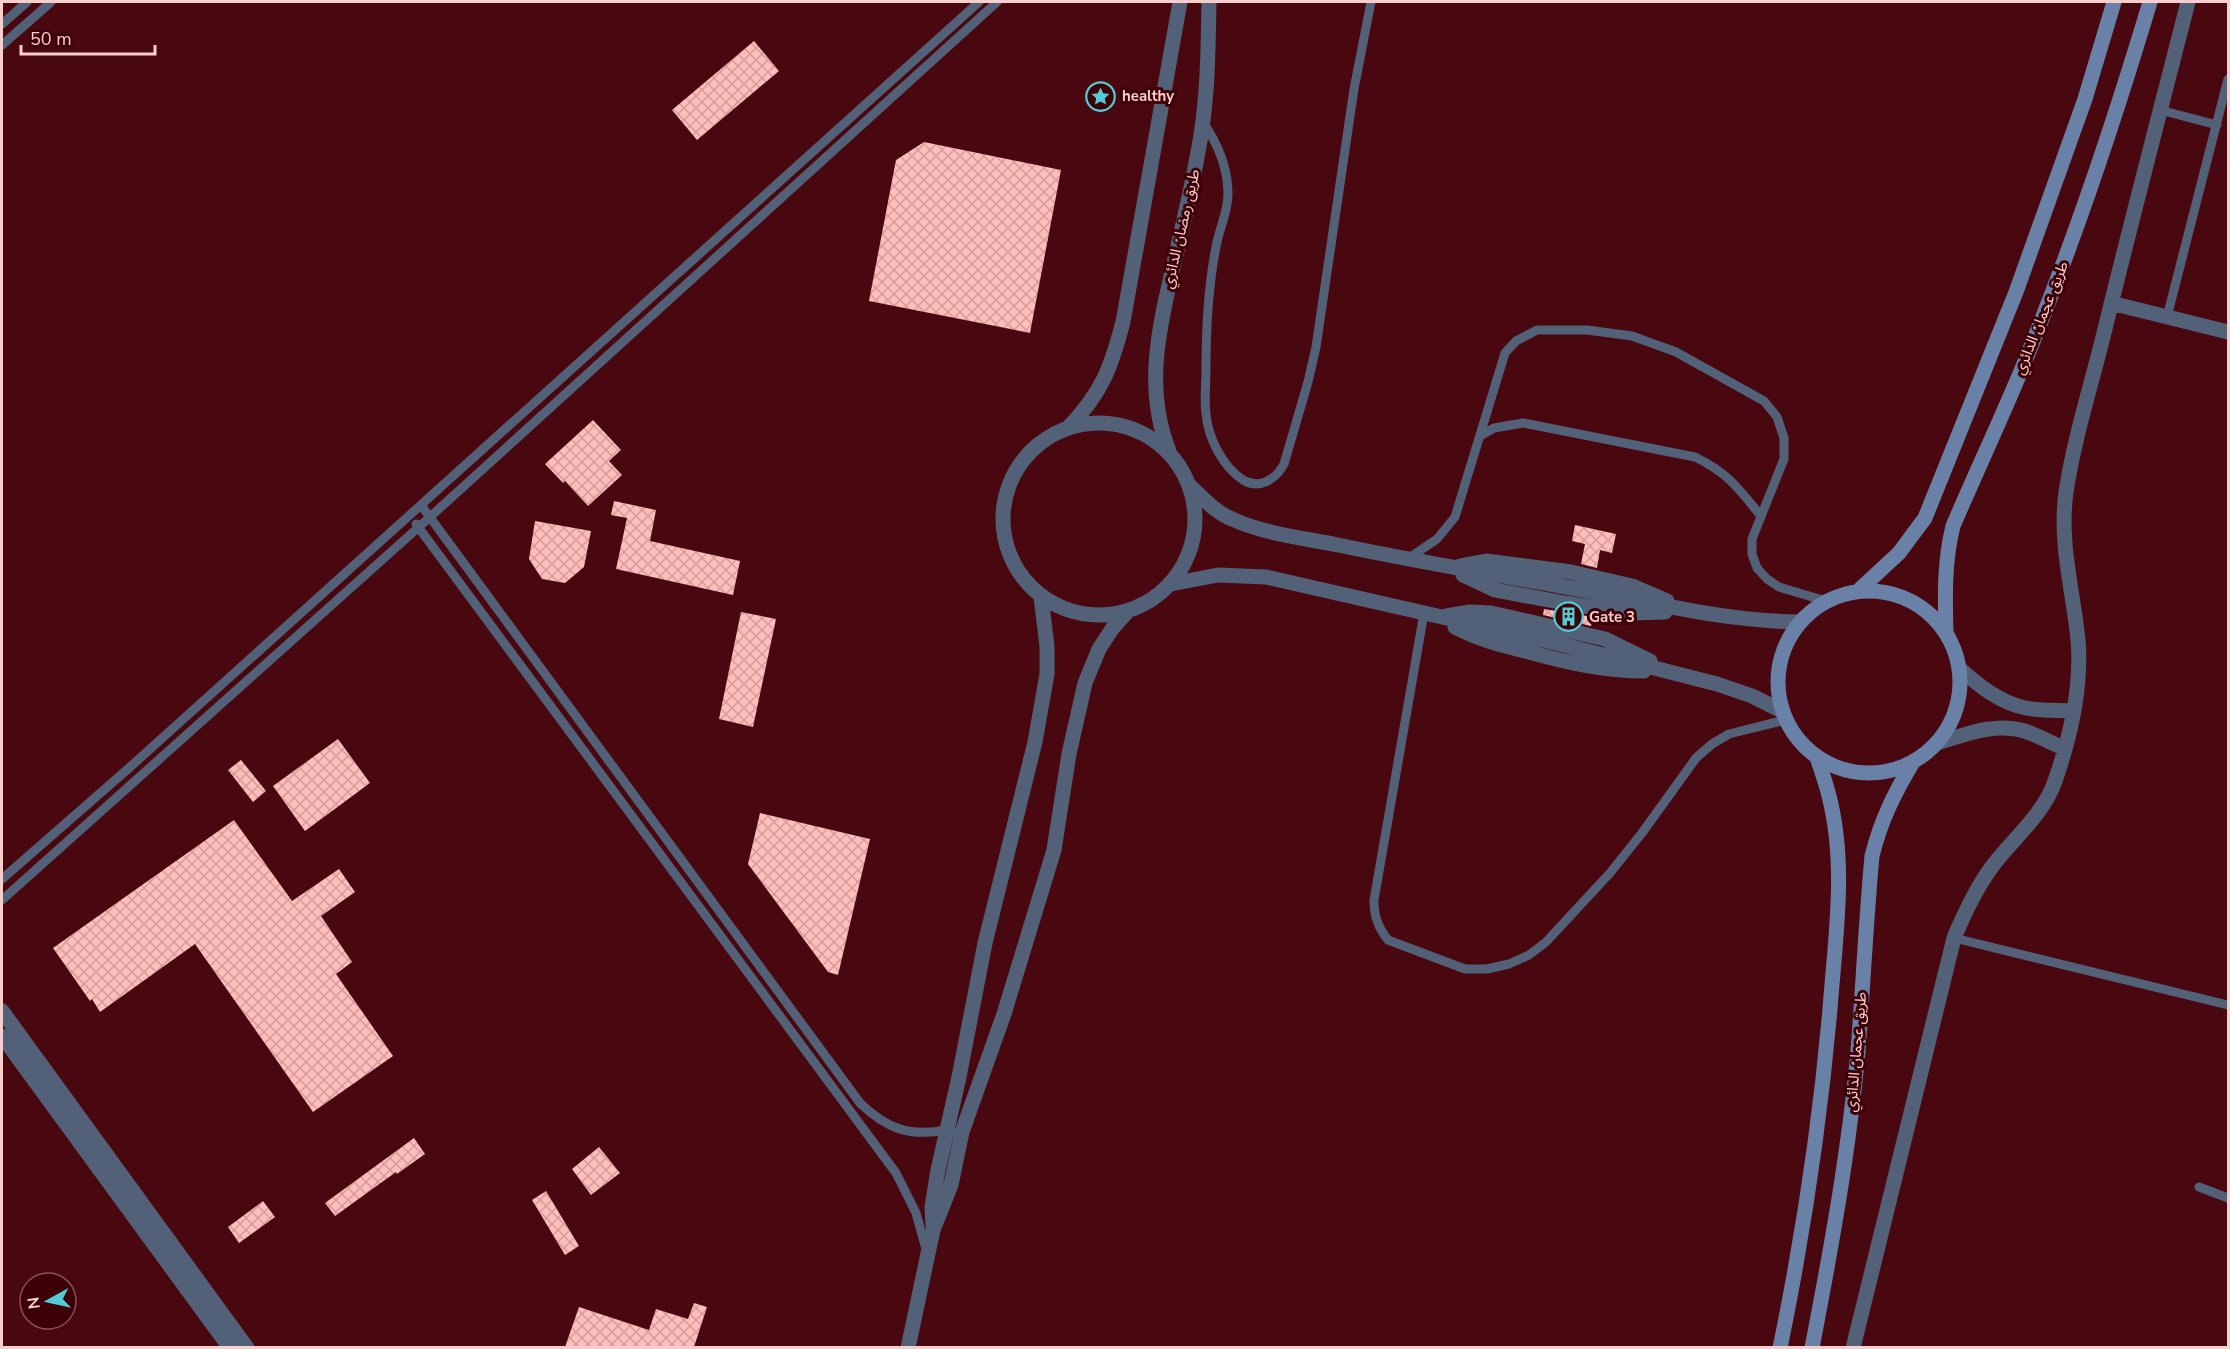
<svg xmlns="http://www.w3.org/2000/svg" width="2230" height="1349" font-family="'Nunito Sans','Noto Sans Arabic',sans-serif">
<defs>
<pattern id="building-cross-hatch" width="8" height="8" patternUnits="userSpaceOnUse" patternTransform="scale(1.5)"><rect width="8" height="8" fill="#febdbb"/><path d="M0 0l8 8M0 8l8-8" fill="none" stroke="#d19d9c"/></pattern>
</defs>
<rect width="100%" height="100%" fill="#49080f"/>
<path fill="url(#building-cross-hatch)" d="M 754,41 L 779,71 L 697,140 L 672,110 Z
M 924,142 L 1061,170 L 1030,333 L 869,301 L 896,160 Z
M 593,420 L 621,450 L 609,461 L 622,475 L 588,506 L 565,481 L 563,483 L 545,464 Z
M 614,501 L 656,510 L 650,541 L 740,561 L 733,595 L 616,569 L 627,518 L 611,515 Z
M 535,521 L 591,531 L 584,567 L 565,583 L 542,579 L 529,559 Z
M 1575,525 L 1616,534 L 1612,553 L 1600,550 L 1597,568 L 1581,564 L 1585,544 L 1572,541 Z
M 1544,609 L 1593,617 L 1591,626 L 1543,615 Z
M 741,612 L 776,619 L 753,727 L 719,719 Z
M 338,739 L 370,783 L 305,831 L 273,786 Z
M 241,760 L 266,791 L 253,802 L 228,770 Z
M 760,813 L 870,839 L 838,975 L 828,972 L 748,864 Z
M 234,820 L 292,901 L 339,869 L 355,892 L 321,916 L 352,962 L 336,974 L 393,1056 L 313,1112 L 195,944 L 100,1012 L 92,999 L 90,1001 L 53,948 Z
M 414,1138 L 425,1154 L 397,1174 L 396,1172 L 335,1216 L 325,1203 Z
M 599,1147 L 620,1173 L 591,1195 L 572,1169 Z
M 546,1191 L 579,1246 L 565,1255 L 532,1200 Z
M 263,1201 L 275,1217 L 239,1243 L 228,1227 Z
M 694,1303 L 707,1307 L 694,1347 L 565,1347 L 579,1307 L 649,1330 L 656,1309 L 688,1319 Z"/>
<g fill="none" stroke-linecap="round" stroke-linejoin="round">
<path stroke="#526078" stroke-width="9" d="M 2,24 L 27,2
M 2,45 L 51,2
M 2160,110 L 2217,125
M 1203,122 C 1218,144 1228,167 1228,194 C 1228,212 1219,229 1216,247 C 1208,287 1206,328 1206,369 C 1206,384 1204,400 1206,414 C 1208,438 1223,467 1243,480 C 1260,490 1276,479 1284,464 L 1308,382 L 1316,347 L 1354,89 L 1371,2
M 2167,317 L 2228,79
M 1480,436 L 1494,428 L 1523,423 L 1695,457 C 1728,473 1738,488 1761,516
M 421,505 L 860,1103 C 887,1129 909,1137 947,1130
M 416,524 L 896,1173 L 916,1213 L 926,1249
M 1409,558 L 1437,539 L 1455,517 L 1505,353 L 1516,341 L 1537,330 L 1587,330 L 1632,336 L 1676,352 L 1764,401 L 1777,417 L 1784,438 L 1784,459 L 1752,539 L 1752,554 L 1757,568 L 1767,579 L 1779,587 L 1826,601
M 1424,613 L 1374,900 C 1374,917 1378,927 1388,940 L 1465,969 L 1487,969 L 1509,964 L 1529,955 L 1546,942 L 1610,873 L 1642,833 L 1696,758 L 1712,744 L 1729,734 L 1785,720
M 2,879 L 129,768 L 979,2
M 2,900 L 430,517 L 997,2
M 1954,938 L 2228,1005
M 2199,1187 L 2228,1198"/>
<path stroke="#526078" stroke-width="15" d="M 2111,303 L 2228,332
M1003 519a96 96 0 1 1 192 0a96 96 0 1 1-192 0Z
M 1069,427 C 1102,392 1111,368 1123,322 L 1180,2
M 1169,451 C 1145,391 1158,332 1172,272 C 1181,232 1191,192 1198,152 C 1208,102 1208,52 1209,2
M 1190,486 C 1203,498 1215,512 1232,519 C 1265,534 1303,538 1338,545 C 1414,561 1490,574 1566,587 C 1644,600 1719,621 1799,622
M 1460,566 L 1486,561 L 1571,572 L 1632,586 L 1667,601
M 1463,575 L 1495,590 L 1565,603 L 1631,613 L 1665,612
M 1171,584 L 1218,575 L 1266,577 L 1556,643 L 1717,684 L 1752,696 L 1782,711
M 1446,616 L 1470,612 L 1491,613 L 1605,639 L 1650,661
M 1455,627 C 1478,639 1501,645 1525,651 C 1565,662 1603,671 1644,671
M 1959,668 C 1978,685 2000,703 2026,708 C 2041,711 2058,710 2073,711
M 1937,743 C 1965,735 1992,723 2021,730 C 2036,734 2051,743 2065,749
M 2,1011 L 247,1348
M 2,1036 L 230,1348
M 933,1227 L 932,1207 L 938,1170 L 959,1077 L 985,943 L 1035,742 L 1047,674 L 1047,646 L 1041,597
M 908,1348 L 933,1230 L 951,1185 L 962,1132 L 1004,1014 L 1054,850 L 1069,754 L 1085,683 L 1099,649 L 1112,629 L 1127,612
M 1853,1348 L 1954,938 C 1964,914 1975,890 1991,868 C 2012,839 2043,816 2055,781 C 2070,738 2082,686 2078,640 C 2073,590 2059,543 2066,492 C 2074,439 2091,386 2104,333 C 2131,222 2160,112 2188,2"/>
<path stroke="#6a81a7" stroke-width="15" d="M1778 682a91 91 0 1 1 182 0a91 91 0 1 1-182 0Z
M 1858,591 L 1899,553 L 1925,518 L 2016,292 L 2085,99 L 2114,2
M 1946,634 C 1945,597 1944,562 1953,526 C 1977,470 2003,415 2026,359 C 2074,242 2114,122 2150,2
M 1780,1348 C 1803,1236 1820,1123 1830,1009 C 1835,940 1847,865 1829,796 C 1826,783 1821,770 1817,757
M 1812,1348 C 1831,1249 1849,1151 1858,1051 C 1863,986 1866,921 1872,856 C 1881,820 1894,794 1913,762"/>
</g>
<defs>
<symbol id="sight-ring" viewBox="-11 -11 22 22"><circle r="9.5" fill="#3d0006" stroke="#51ccd4" stroke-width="1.5"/><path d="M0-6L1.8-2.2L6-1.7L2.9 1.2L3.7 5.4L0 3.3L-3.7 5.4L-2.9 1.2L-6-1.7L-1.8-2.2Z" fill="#51ccd4"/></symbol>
<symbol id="building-ring" viewBox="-11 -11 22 22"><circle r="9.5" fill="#3d0006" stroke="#51ccd4" stroke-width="1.5"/><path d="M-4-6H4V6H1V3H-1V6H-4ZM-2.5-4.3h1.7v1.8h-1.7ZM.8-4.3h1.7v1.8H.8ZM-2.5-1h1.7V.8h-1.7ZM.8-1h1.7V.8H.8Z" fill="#51ccd4"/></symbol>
</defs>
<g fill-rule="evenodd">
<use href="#sight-ring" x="1084" y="80" width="33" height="33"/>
<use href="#building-ring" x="1552" y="600" width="33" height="33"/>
</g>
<g text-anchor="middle" stroke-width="6" stroke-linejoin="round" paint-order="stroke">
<g font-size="15" font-weight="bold" fill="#f8cecd" stroke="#3d0006" text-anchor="start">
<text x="1122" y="101">healthy</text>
<text x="1589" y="622">Gate 3</text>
</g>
<g font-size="15" fill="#f8cecd" stroke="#3d0006">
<text transform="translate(1181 229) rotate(-77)" y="5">طريق رمضان الدائري</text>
<text transform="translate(2041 318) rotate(-68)" y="5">طريق عجمان الدائري</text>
<text transform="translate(1856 1052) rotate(-85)" y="5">طريق عجمان الدائري</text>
</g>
</g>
<rect width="2230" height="1349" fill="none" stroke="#f8cecd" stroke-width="6"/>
<g transform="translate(48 1301) rotate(262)"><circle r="28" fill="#3d0006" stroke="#885256" stroke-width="1.5"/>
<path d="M0-4.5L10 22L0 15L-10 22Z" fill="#51ccd4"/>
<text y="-9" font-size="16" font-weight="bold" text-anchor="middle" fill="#f8cecd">N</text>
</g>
<path d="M21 45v9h134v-9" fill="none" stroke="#f8cecd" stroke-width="3"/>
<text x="30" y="45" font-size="18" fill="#f8cecd" stroke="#3d0006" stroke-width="4.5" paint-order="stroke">50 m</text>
</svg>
